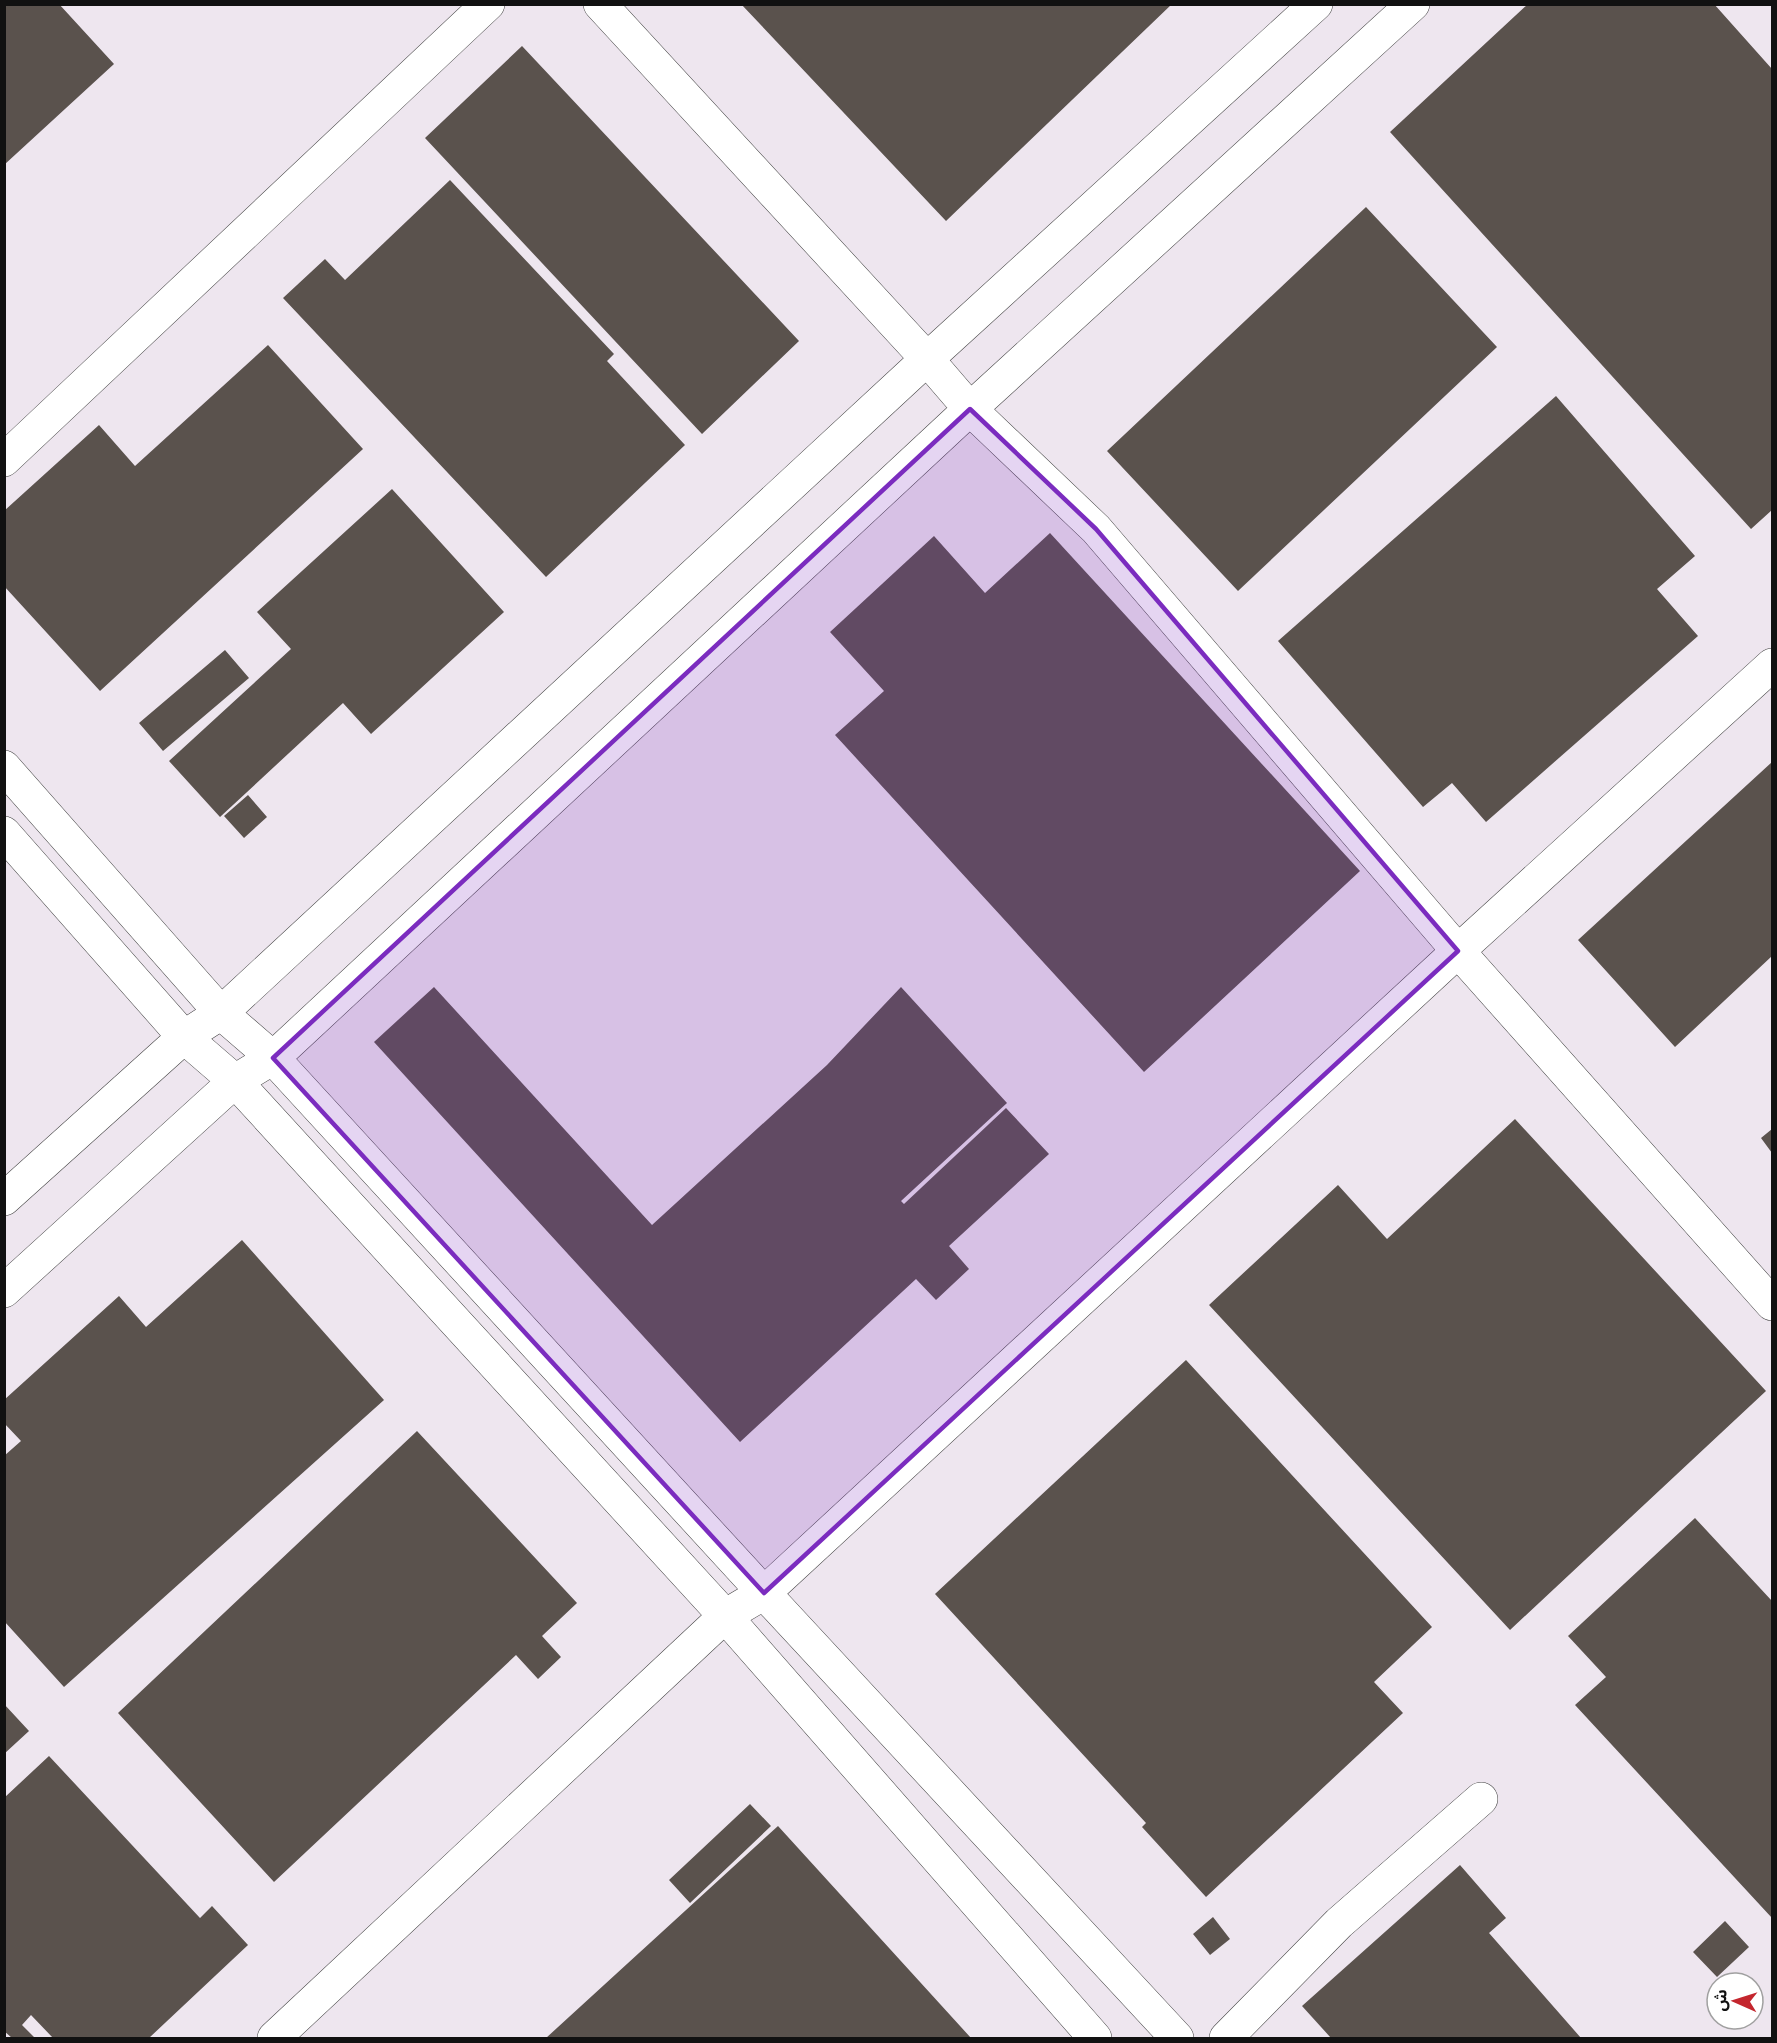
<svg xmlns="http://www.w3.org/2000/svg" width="1777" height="2043" font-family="'PT Serif','Noto Sans Arabic',serif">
<rect width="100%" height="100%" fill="#fffdf5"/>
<path fill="#eee6ef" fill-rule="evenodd" d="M 5,5 L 1772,5 L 1772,2038 L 5,2038 ZM 1717,1983 L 1753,1983 L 1753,2019 L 1717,2019 Z"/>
<path fill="#5a524d" d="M 4,4 L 59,4 L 114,64 L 4,165 Z
M 741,4 L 1172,4 L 946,221 Z
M 1528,4 L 1714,4 L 1772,69 L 1772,510 L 1751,529 L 1390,132 Z
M 522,46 L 799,341 L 702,434 L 425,138 Z
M 450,180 L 614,354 L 607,361 L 685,445 L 546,577 L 283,298 L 325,259 L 345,280 Z
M 1366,207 L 1497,347 L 1238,591 L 1107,451 Z
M 268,345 L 363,449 L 100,691 L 4,586 L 4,511 L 99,425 L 135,466 Z
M 1556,396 L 1695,556 L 1657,589 L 1698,636 L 1486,822 L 1452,783 L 1423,807 L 1278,641 Z
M 392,489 L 504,612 L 371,734 L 343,703 L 220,817 L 169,761 L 291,649 L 257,612 Z
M 1050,533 L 1360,871 L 1144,1072 L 835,735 L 884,691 L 830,632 L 934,536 L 985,593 Z
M 225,650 L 249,678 L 163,751 L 139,723 Z
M 1772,762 L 1772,956 L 1675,1047 L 1578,940 Z
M 248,795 L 267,817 L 244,838 L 224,816 Z
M 434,987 L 652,1225 L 827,1065 L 901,987 L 1007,1103 L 901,1201 L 904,1204 L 1006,1108 L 1049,1154 L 949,1246 L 969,1269 L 936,1300 L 916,1279 L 740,1442 L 374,1042 Z
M 1515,1119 L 1766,1391 L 1510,1630 L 1209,1305 L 1338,1185 L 1387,1239 Z
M 1772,1129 L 1772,1153 L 1761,1138 Z
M 242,1240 L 384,1400 L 64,1687 L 4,1621 L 4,1456 L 21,1441 L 4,1423 L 4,1400 L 119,1296 L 146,1327 Z
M 1186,1360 L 1432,1627 L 1374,1682 L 1403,1713 L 1206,1897 L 1142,1827 L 1146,1823 L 935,1594 Z
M 417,1431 L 577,1603 L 542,1636 L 561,1657 L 538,1679 L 516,1655 L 274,1882 L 118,1713 Z
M 1695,1518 L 1772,1601 L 1772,1918 L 1575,1705 L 1606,1677 L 1568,1636 Z
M 4,1704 L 29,1731 L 4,1754 Z
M 49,1756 L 200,1918 L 212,1906 L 248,1945 L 149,2038 L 53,2038 L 31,2015 L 22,2025 L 35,2038 L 12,2038 L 4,2031 L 4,1798 Z
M 750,1804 L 771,1826 L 690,1903 L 669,1880 Z
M 778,1826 L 971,2038 L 546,2038 Z
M 1460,1865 L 1506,1918 L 1489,1933 L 1581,2038 L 1331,2038 L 1302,2006 Z
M 1213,1917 L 1230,1939 L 1210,1955 L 1193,1934 Z
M 1725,1921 L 1749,1947 L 1717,1977 L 1693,1952 Z"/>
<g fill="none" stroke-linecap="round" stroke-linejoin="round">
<defs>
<path id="minor" d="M 600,4 L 927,359 L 970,409 L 1096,529 L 1458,951 L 1772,1304
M 4,460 L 488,4
M 4,767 L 221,1013 L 273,1058 L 764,1593 L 1177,2038
M 4,833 L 184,1037 L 235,1081 L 725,1616 L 1095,2038
M 4,1199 L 184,1037 L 221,1013 L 927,359 L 1316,4
M 4,1291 L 235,1081 L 273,1058 L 970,409 L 1413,4
M 274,2038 L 725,1616 L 764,1593 L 1458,951 L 1772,665
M 1226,2038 L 1339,1923 L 1481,1799"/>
</defs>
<use href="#minor" stroke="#444" stroke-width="34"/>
<use href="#minor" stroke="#fff" stroke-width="33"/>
</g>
<path fill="#7b2cbf" fill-opacity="0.2" stroke="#7b2cbf" stroke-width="4.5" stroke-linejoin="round" d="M 970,409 L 1096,529 L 1458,951 L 764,1593 L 273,1058 Z"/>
<rect width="1777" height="2043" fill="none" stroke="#111111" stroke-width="12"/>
<g transform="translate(1735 2001) rotate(273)"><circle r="28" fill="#ffffff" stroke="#a0a0a0" stroke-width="1.5"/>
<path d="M0-4.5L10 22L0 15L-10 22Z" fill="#c4262e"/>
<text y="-9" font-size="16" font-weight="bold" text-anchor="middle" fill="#111111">ش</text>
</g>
</svg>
